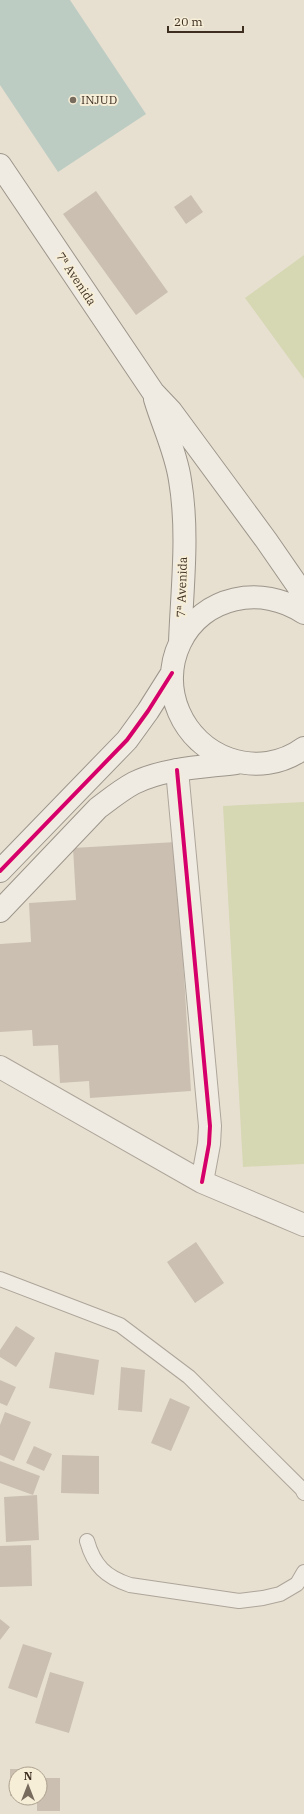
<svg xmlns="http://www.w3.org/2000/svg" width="304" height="1814" font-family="'IBM Plex Serif',serif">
<rect width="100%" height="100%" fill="#e7e0d1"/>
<path fill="#d6d7b3" d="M 304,255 L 304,379 L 245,298 Z
M 304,802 L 304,1164 L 243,1167 L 223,806 Z"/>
<path fill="#bcccc2" d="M 0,0 L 70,0 L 146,114 L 58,172 L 0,85 Z"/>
<path fill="#cbbfb2" d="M 96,191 L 168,292 L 136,315 L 63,214 Z
M 191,195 L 203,212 L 186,224 L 174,207 Z
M 176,842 L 191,1091 L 90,1098 L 89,1081 L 60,1083 L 58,1045 L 33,1046 L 32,1030 L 0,1032 L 0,944 L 31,942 L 29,903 L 76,900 L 73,848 Z
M 196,1242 L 224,1283 L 195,1303 L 167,1262 Z
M 16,1326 L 35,1338 L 16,1367 L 0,1357 L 0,1350 Z
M 55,1352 L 99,1360 L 94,1395 L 49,1388 Z
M 121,1367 L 145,1370 L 142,1412 L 118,1410 Z
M 0,1380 L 16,1387 L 7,1406 L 0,1403 Z
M 170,1398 L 190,1407 L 171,1451 L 151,1443 Z
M 5,1412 L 31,1422 L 14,1461 L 0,1455 L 0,1425 Z
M 34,1446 L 52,1454 L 44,1471 L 26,1463 Z
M 62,1455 L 99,1456 L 99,1494 L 61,1493 Z
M 0,1461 L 40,1476 L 33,1495 L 0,1483 Z
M 37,1495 L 39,1540 L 6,1542 L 4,1497 Z
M 31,1545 L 32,1586 L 0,1587 L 0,1546 Z
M 0,1619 L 10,1627 L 0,1640 Z
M 23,1644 L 52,1653 L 37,1698 L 8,1688 Z
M 50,1672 L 84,1682 L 69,1733 L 35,1723 Z
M 10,1769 L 35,1769 L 35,1774 L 16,1774 L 16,1796 L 10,1796 Z
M 40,1778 L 60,1778 L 60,1811 L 37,1811 L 37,1798 L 40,1798 Z"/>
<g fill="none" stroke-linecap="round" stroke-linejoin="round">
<defs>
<path id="lane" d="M 0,1279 L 120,1325 L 189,1377 L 302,1489 L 304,1493
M 87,1541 C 94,1566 106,1577 130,1585 L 239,1601 L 263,1598 L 280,1594 L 297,1584 L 304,1572"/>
<path id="street" d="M 177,770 L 210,1126 L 209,1144 L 202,1182
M 0,1067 L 202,1182 L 304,1225"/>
<path id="secondary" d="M 0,165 L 153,392 L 171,411 L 266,540 L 304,595
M 155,399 C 163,426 176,452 180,480 C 189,533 182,589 180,642
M 304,613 C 262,584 202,596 180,643 C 158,689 183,743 229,759 C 255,768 282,764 304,748
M 0,871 L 127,740 L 148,711 L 172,673
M 0,911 L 98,808 C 110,799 121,790 134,783 C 165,768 202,767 236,763"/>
</defs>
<use href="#lane" stroke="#ada599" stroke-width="16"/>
<use href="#street" stroke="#ada599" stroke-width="24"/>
<use href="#secondary" stroke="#9c958a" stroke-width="24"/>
<use href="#lane" stroke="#efebe3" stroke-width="14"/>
<use href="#street" stroke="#efebe3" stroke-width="22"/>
<use href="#secondary" stroke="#efebe3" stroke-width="22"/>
<defs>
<path id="cycleway" d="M 177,770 L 210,1126 L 209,1144 L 202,1182
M 0,871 L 127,740 L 148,711 L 172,673"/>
</defs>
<use href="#cycleway" stroke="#f7eed8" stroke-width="6"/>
<use href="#cycleway" stroke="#d6006c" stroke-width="4"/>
</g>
<circle fill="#786c5e" stroke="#f7eed8" stroke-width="1.5" cx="73" cy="100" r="4"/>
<g text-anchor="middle" stroke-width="4" stroke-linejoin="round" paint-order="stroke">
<g font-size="12" fill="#3d2e20" stroke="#f7eed8" text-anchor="start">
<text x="81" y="104">INJUD</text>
</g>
<g font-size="12" fill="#3d2e20" stroke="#f7eed8">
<text transform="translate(76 279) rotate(56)" y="4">7ª Avenida</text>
<text transform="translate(182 587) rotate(-88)" y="4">7ª Avenida</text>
</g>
</g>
<g transform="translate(28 1786)"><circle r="19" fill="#f7eed8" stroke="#ada18e"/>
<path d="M0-3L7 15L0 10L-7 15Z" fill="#786c5e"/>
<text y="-6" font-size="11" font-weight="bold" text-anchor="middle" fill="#3d2e20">N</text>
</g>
<path d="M168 26v6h75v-6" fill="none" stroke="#3d2e20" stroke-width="2"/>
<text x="174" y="26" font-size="12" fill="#3d2e20" stroke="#f7eed8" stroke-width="3" paint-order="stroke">20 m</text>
</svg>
